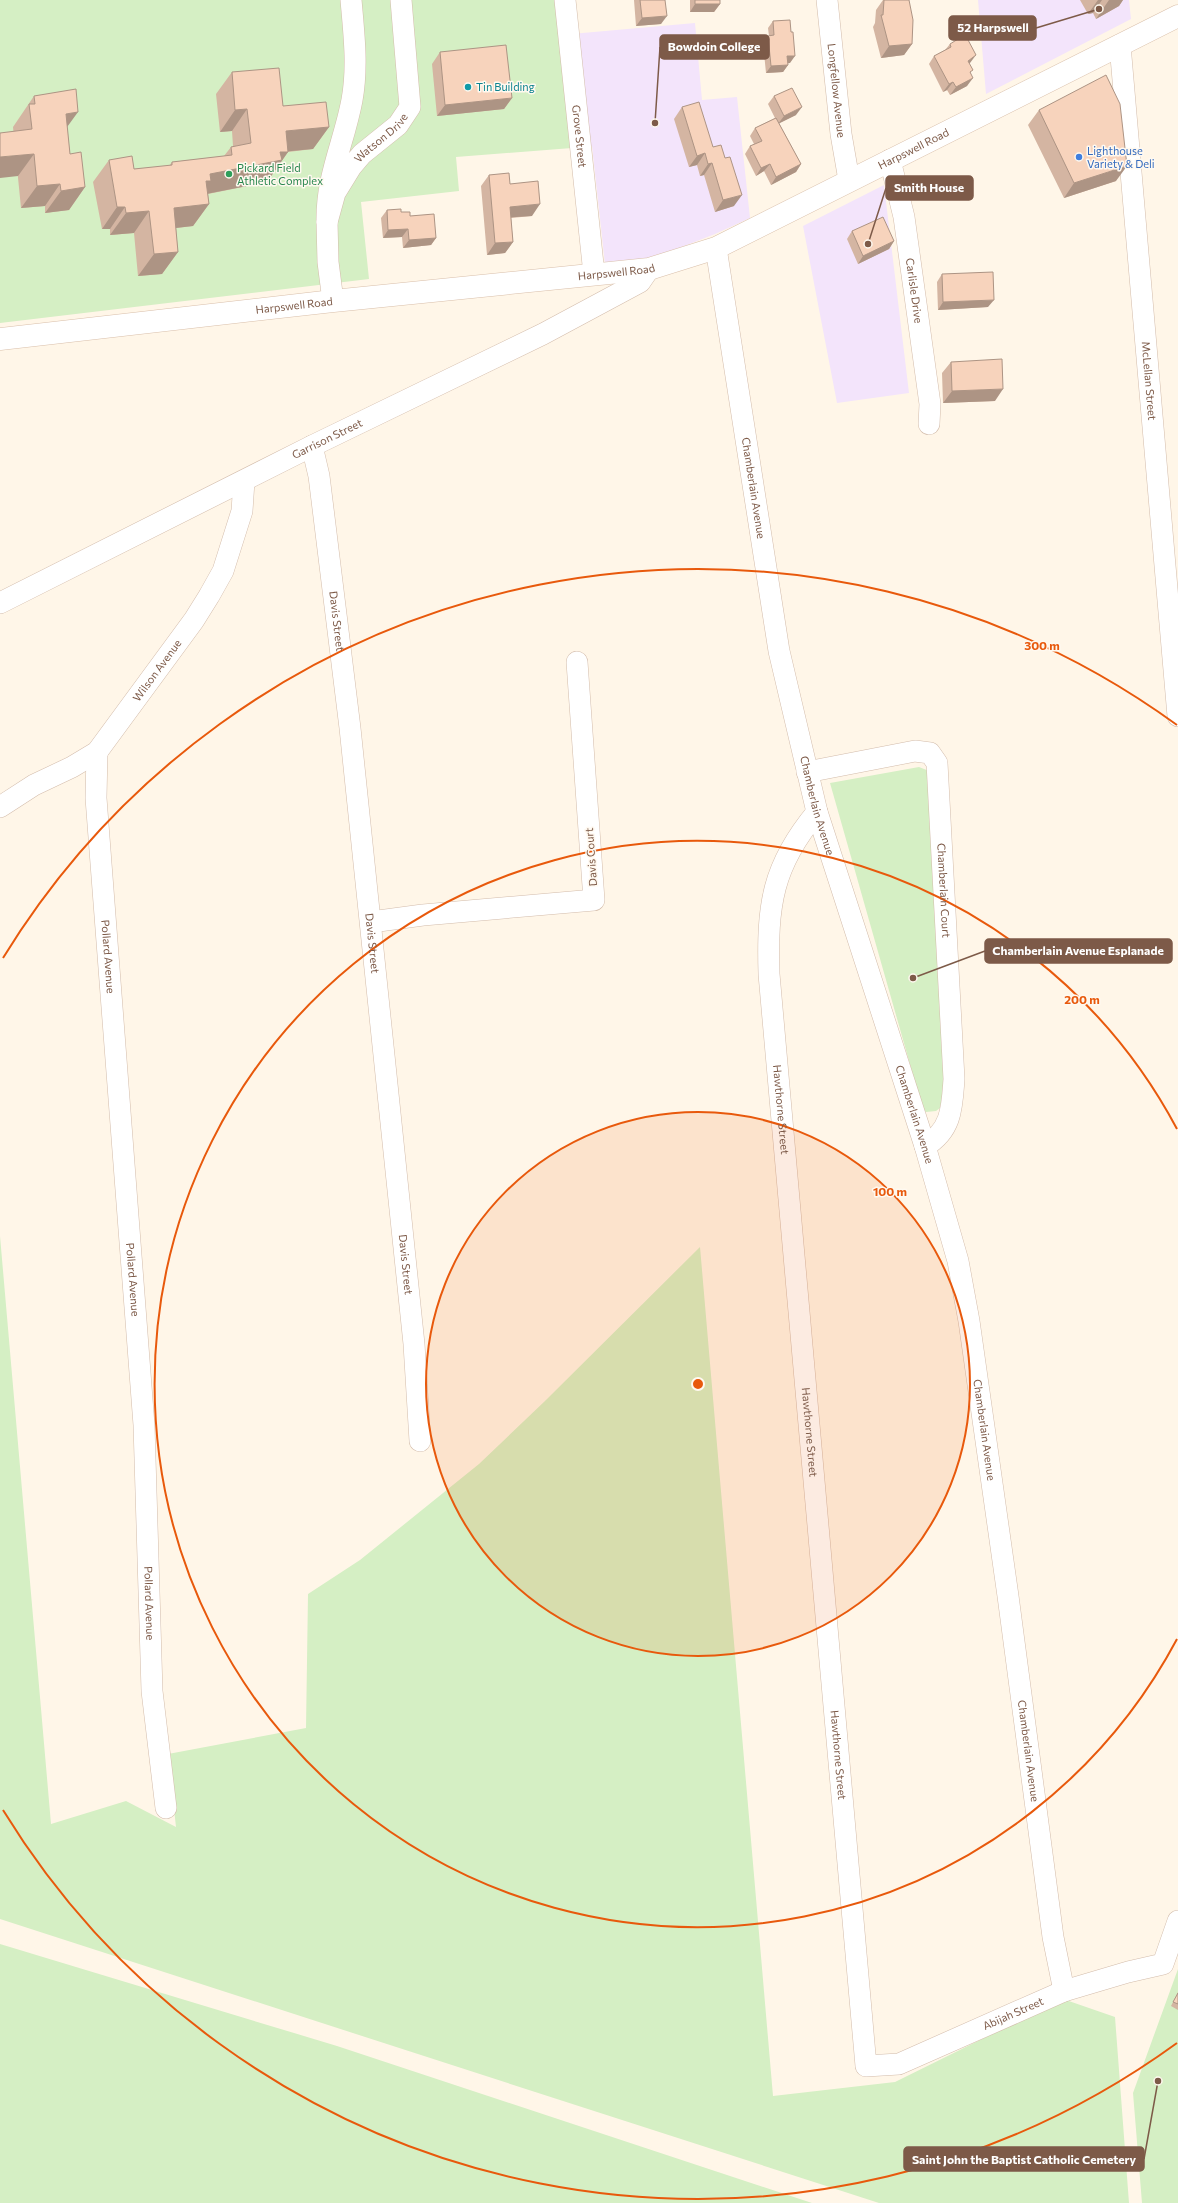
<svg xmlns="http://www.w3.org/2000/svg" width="1178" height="2203" font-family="Commissioner,sans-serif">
<rect width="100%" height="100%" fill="#fff6e8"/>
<path fill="#f3e4fb" d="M 978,0 L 1129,0 L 1131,19 L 986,94 Z
M 695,23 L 702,100 L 737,97 L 750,218 L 715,234 L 661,255 L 637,261 L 605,264 L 592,146 L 572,148 L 560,35 Z
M 884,185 L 909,393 L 837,403 L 803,226 Z"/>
<path fill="#d5efc4" d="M 0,0 L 557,0 L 572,148 L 456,157 L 459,191 L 361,202 L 369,279 L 0,323 Z
M 919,767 L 929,771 L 947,1075 L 940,1108 L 936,1111 L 926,1112 L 923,1110 L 830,783 Z
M 0,1236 L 51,1824 L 126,1801 L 176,1827 L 168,1754 L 306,1728 L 308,1594 L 360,1560 L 479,1464 L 545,1401 L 700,1247 L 773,2096 L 895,2082 L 1063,1999 L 1115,2017 L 1129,2203 L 879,2203 L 0,1919 Z
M 0,1944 L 337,2046 L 812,2203 L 0,2203 Z
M 1178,1969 L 1178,2203 L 1142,2203 L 1133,2093 Z"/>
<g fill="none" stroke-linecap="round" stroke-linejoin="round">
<defs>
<g id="street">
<path id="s1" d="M 351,0 C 354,34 358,67 352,100 C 344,143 326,177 327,222 L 335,193 L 351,167 L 362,154 L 398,125 L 410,107 L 401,0"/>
<path id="s2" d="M 565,0 L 594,274"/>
<path id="s3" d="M 827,0 L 841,134 L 849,180"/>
<path id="s4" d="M 1120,45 L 1178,716"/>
<path id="s5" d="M 890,160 L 904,217 L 930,404 L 929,424"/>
<path d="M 327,222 L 328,262 L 333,301"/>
<path id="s6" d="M 716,248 L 779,651 L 817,812 L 925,1146 L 958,1261 L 969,1321 L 1008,1596 L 1053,1937 L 1064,1991"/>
<path id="s7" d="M 312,446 L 319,476 L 350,728 L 414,1344 L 420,1441"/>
<path id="s8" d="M 0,603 L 312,446 L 543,334 L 640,282 L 649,269"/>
<path id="s9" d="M 97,752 L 96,798 L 144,1425 L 152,1691 L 166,1808"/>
<path id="s10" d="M 807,772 L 915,751 L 930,753 L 937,763 L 954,1079 C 952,1107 952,1130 925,1146"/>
<path id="s11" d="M 0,807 L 34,785 L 72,767 L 97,752 L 194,620 L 209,596 L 223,571 L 242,511 L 244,481"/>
<path id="s12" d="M 817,812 C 772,866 767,905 769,974 L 866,2066 L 899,2064 L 1064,1991 L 1128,1972 L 1163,1964 L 1178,1921"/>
<path d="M 371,922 L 423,915 L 594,900 L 577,662"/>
</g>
<g id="secondary">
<path id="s13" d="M 0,339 L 333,301 L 649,269 L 716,248 L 1178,16"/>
</g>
</defs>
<use href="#street" stroke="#d3bcab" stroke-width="22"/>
<use href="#secondary" stroke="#d9bfaa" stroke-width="23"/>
<use href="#street" stroke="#fff" stroke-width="21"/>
<use href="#secondary" stroke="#fff" stroke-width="22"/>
</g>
<path fill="#d4b5a2" d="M 634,0 L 665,0 L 661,24 L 636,26 Z
M 690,0 L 720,0 L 720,4 L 714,12 L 690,12 Z
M 883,0 L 909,0 L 912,44 L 904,55 L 881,58 L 873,27 L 875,23 L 876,10 Z
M 1080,0 L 1123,0 L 1119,6 L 1096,19 L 1093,13 L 1088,14 Z
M 773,21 L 790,63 L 787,63 L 788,65 L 783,72 L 766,73 L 763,43 L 769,36 L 768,28 Z
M 950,44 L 970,63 L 969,64 L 971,73 L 967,86 L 950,95 L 947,90 L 943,92 L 929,64 L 934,56 L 945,50 Z
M 440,52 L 512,98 L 504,109 L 437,116 L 432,64 Z
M 232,72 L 283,106 L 329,127 L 313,149 L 288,152 L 267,182 L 208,194 L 209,204 L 193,226 L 176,228 L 178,252 L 162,274 L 138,276 L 134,233 L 110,235 L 110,229 L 102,229 L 93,182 L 109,160 L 134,169 L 169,166 L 172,162 L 224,156 L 231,147 L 233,146 L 232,131 L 220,132 L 216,94 Z
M 34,96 L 67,127 L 70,154 L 85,187 L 69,210 L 45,213 L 45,206 L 21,208 L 13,127 Z
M 774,96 L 796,115 L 779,123 L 801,164 L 796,172 L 771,185 L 764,171 L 756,176 L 745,154 L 750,146 L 754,144 L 750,136 L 755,128 L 775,118 L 768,104 Z
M 682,107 L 713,147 L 734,206 L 715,212 L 704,175 L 700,176 L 697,165 L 689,167 L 674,119 Z
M 1039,110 L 1116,181 L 1064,198 L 1028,125 Z
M 489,175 L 510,184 L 532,216 L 511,218 L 513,242 L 505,253 L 487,255 L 481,186 Z
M 387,210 L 401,212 L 410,216 L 436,238 L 431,245 L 403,248 L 402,237 L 383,238 L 381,218 Z
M 852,231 L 894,241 L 889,249 L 858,264 L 847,239 Z
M 942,274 L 988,307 L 938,310 L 937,282 Z
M 951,362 L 995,401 L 943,403 L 942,373 Z
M 1178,1992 L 1178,2010 L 1171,2006 Z"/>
<path fill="#ad9484" d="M 1098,0 L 1102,0 L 1093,13 L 1088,14 Z
M 1109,0 L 1123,0 L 1119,6 L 1096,19 Z
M 695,4 L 720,4 L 714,12 L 690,12 Z
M 667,16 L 661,24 L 636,26 L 642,18 Z
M 912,44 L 904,55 L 881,58 L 889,46 Z
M 976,55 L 970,63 L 962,69 L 968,61 Z
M 787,56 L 795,56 L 790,63 L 782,64 Z
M 788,65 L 783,72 L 766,73 L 771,66 Z
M 973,78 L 967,86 L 950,95 L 956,87 Z
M 953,82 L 947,90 L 943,92 L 949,84 Z
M 512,98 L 504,109 L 437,116 L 445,105 Z
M 802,107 L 796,115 L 778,124 L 784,116 Z
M 247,109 L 232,131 L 220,132 L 235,110 Z
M 78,112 L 62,134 L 66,114 Z
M 329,127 L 313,149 L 270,153 L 286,131 Z
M 280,152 L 288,152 L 267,182 L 201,195 L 195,203 L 210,174 Z
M 705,153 L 697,165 L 689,167 L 697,156 Z
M 34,154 L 18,176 L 0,178 L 0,157 Z
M 712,163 L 704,175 L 700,176 L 708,164 Z
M 770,164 L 764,171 L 756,176 L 761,168 Z
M 801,164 L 796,172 L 771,185 L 776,177 Z
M 1127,166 L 1116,181 L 1064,198 L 1074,183 Z
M 60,184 L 45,206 L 21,208 L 37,186 Z
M 85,187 L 69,210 L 45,213 L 61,191 Z
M 742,195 L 734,206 L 715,212 L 723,200 Z
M 209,204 L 193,226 L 158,230 L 174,208 Z
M 540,204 L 532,216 L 502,218 L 510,207 Z
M 117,207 L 125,207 L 110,229 L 102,229 Z
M 149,211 L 134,233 L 110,235 L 126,213 Z
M 408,229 L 402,237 L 383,238 L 388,230 Z
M 436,238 L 431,245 L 403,248 L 409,240 Z
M 894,241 L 889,249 L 858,264 L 863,256 Z
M 513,242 L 505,253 L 487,255 L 495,243 Z
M 178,252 L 162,274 L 138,276 L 154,254 Z
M 994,300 L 988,307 L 938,310 L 943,302 Z
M 1003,389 L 995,401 L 943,403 L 952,391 Z"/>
<path fill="#f7d3bc" stroke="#ad9484" d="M 640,0 L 665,0 L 667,16 L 642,18 Z
M 695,0 L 720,0 L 720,4 L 695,4 Z
M 884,0 L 909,0 L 913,20 L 912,44 L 889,46 L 881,15 L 883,15 Z
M 790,20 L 791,32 L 793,32 L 795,56 L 787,56 L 788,65 L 771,66 L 768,36 L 774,35 L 773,21 Z
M 963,36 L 965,40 L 967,38 L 976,55 L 968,61 L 973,70 L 970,72 L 973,78 L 956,87 L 953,82 L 949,84 L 934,56 L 951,47 L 950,44 Z
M 506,45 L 512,98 L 445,105 L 440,52 Z
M 279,68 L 283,106 L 326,102 L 329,127 L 286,131 L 288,152 L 280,152 L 282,160 L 210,174 L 211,181 L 206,181 L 209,204 L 174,208 L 178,252 L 154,254 L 149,211 L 126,213 L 125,207 L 117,207 L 109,160 L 132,156 L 134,169 L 172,165 L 172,162 L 232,155 L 231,147 L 251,143 L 247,109 L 235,110 L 232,72 Z
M 1106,75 L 1120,104 L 1127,166 L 1074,183 L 1039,110 Z
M 792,88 L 802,107 L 784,116 L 774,96 Z
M 76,89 L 78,112 L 66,114 L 70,154 L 81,152 L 85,187 L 61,191 L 60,184 L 37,186 L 34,154 L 0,157 L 0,133 L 32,129 L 29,104 L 35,104 L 34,96 Z
M 699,102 L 713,147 L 721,145 L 725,158 L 730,157 L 742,195 L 723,200 L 712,163 L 708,164 L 705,153 L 697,156 L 682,107 Z
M 776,118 L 801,164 L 776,177 L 770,164 L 761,168 L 750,146 L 762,141 L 755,128 Z
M 509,173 L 510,184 L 538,181 L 540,204 L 510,207 L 513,242 L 495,243 L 489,175 Z
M 401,209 L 401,212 L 410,212 L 410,216 L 434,214 L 436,238 L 409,240 L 408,229 L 388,230 L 387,210 Z
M 883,217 L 894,241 L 863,256 L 852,231 Z
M 993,272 L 994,300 L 943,302 L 942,274 Z
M 1002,359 L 1003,389 L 952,391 L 951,362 Z
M 1178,1993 L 1178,2004 L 1173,2002 Z"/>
<circle cx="698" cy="1384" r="272" fill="#e8590c" fill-opacity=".12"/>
<g fill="none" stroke="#e8590c" stroke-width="2">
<circle cx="698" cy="1384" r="272"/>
<path d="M1177 1639A543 543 0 1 1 1177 1129"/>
<path d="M1177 2043A815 815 0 0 1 3 1810M3 958A815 815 0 0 1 1177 725"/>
</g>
<circle fill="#0f9aa8" stroke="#fff9f0" stroke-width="1.5" cx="468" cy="87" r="4"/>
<circle fill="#3f7fe0" stroke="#fff9f0" stroke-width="1.5" cx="1079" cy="157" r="4"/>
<circle fill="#2e9e5b" stroke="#fff9f0" stroke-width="1.5" cx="229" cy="174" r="4"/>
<g text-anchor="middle" stroke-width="3" stroke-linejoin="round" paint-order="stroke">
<g font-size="11" fill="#0d838f" stroke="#fff9f0" text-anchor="start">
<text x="476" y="91">Tin Building</text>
</g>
<g font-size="11" fill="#7d5a48" stroke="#fff9f0">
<text dy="4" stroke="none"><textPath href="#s3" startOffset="91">Longfellow Avenue</textPath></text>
<text dy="4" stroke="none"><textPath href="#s2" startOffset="137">Grove Street</textPath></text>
<text dy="4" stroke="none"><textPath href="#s1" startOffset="328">Watson Drive</textPath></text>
<text dy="4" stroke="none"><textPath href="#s13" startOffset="944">Harpswell Road</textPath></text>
<text dy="4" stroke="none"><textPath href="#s13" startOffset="620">Harpswell Road</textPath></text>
<text dy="4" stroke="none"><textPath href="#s5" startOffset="133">Carlisle Drive</textPath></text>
<text dy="4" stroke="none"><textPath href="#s13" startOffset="296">Harpswell Road</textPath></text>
<text dy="4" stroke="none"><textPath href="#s4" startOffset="337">McLellan Street</textPath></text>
<text dy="4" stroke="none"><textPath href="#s8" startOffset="366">Garrison Street</textPath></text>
<text dy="4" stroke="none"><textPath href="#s6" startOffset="243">Chamberlain Avenue</textPath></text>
<text dy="4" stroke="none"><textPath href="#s7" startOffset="177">Davis Street</textPath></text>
<text dy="4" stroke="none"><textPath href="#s11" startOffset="213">Wilson Avenue</textPath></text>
<text dy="4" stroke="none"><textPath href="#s6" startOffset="567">Chamberlain Avenue</textPath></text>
<text transform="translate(591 857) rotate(-94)" y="4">Davis Court</text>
<text dy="4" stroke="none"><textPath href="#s10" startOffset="265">Chamberlain Court</textPath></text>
<text dy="4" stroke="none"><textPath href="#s7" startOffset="501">Davis Street</textPath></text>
<text dy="4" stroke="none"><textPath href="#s9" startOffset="205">Pollard Avenue</textPath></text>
<text dy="4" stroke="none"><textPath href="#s12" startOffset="310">Hawthorne Street</textPath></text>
<text dy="4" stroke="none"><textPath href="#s6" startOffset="891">Chamberlain Avenue</textPath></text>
<text dy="4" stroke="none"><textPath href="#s7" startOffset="824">Davis Street</textPath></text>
<text dy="4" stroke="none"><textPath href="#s9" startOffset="529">Pollard Avenue</textPath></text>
<text dy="4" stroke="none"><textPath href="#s6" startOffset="1215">Chamberlain Avenue</textPath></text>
<text dy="4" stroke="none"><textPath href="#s12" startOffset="634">Hawthorne Street</textPath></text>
<text dy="4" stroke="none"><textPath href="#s9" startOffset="853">Pollard Avenue</textPath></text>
<text dy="4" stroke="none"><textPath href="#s6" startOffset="1539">Chamberlain Avenue</textPath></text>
<text dy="4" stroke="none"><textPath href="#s12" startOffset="958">Hawthorne Street</textPath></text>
<text dy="4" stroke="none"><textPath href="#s12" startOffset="1428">Abijah Street</textPath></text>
</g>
<g font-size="11" fill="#366cbe" stroke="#fff9f0" text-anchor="start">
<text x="1087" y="155">Lighthouse<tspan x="1087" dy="13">Variety &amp; Deli</tspan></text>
</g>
<g font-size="11" fill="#27864d" stroke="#fff9f0" text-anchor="start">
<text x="237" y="172">Pickard Field<tspan x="237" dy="13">Athletic Complex</tspan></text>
</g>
</g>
<circle cx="698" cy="1384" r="6" fill="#e8590c" stroke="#fff9f0" stroke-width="2"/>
<g font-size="12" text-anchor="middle" font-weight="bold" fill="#e8590c" stroke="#fff9f0" stroke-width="3" stroke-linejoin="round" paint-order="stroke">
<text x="1042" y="650">300 m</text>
<text x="1082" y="1004">200 m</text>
<text x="890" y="1196">100 m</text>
</g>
<path fill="none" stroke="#7d5a48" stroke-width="1.5" d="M1099 9L1036 28M655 123L660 47M868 244L886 188M913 978L985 951M1158 2081L1144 2159"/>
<g fill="#7d5a48" stroke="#fff9f0" stroke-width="1.5">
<circle cx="1099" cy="9" r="4"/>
<circle cx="655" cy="123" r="4"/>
<circle cx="868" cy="244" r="4"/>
<circle cx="913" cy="978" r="4"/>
<circle cx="1158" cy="2081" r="4"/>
</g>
<g fill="#7d5a48" stroke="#7d5a48" stroke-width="1.5">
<rect x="949" y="16" width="87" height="24" rx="4"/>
<rect x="660" y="35" width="109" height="24" rx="4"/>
<rect x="886" y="176" width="87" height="24" rx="4"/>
<rect x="985" y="939" width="187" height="24" rx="4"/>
<rect x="904" y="2147" width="240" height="24" rx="4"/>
</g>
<g font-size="12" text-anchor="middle" font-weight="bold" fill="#fff">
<text x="993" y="32">52 Harpswell</text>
<text x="714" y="51">Bowdoin College</text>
<text x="929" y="192">Smith House</text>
<text x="1078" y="955">Chamberlain Avenue Esplanade</text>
<text x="1024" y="2164">Saint John the Baptist Catholic Cemetery</text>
</g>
</svg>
